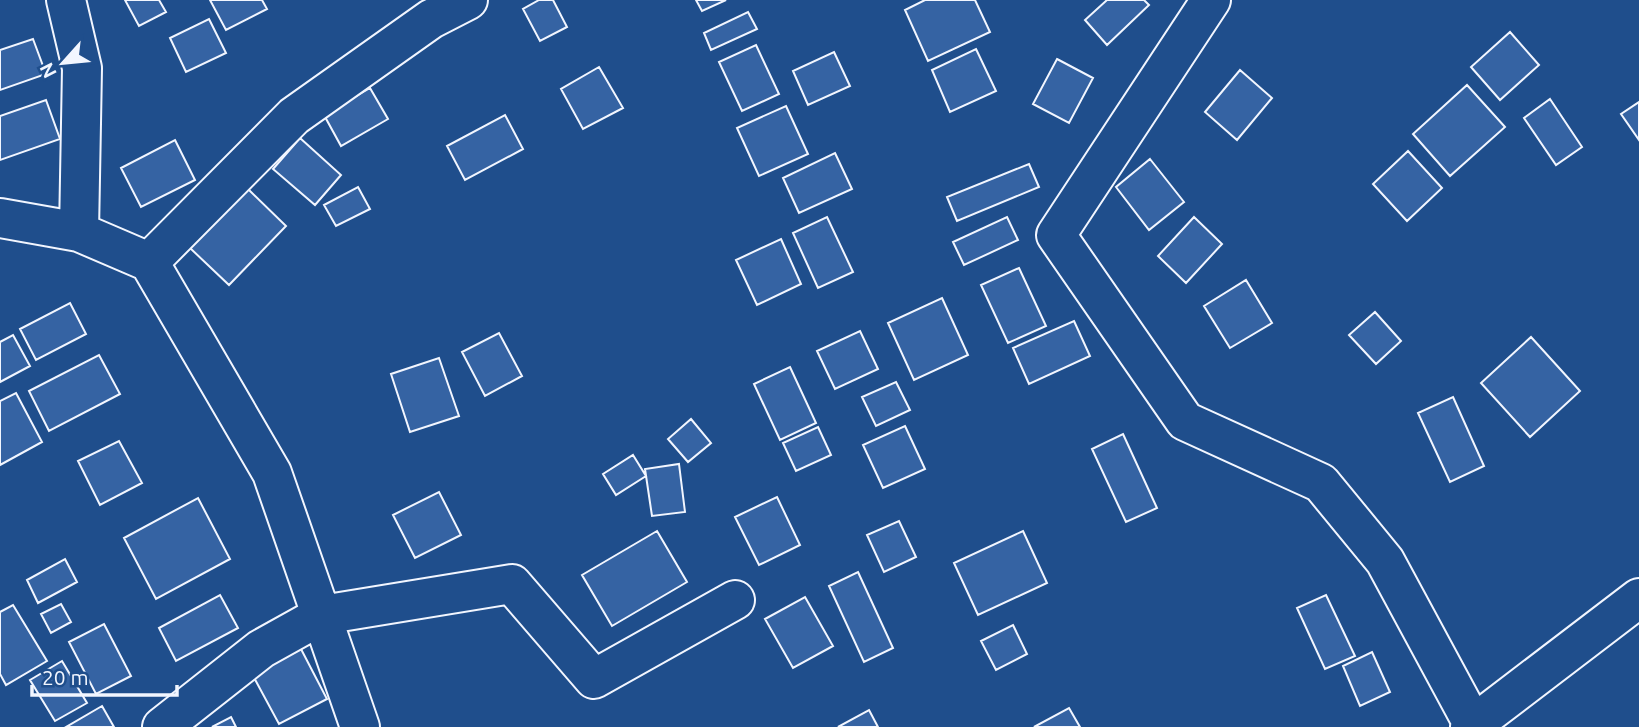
<svg xmlns="http://www.w3.org/2000/svg" width="1639" height="727" font-family="Ubuntu,sans-serif">
<rect width="100%" height="100%" fill="#1f4e8c"/>
<path fill="#3563a3" stroke="#f2f6ff" stroke-width="2" d="M 125,0 L 159,0 L 166,12 L 139,26 Z
M 210,0 L 262,0 L 267,9 L 226,30 Z
M 539,0 L 553,0 L 567,27 L 540,41 L 523,9 Z
M 696,0 L 726,0 L 702,11 Z
M 925,0 L 975,0 L 990,32 L 928,61 L 905,10 Z
M 1107,0 L 1144,0 L 1149,5 L 1107,45 L 1085,20 Z
M 748,12 L 757,29 L 711,50 L 704,33 Z
M 209,19 L 226,53 L 186,72 L 170,38 Z
M 1510,32 L 1539,65 L 1500,100 L 1471,67 Z
M 33,39 L 46,74 L 0,90 L 0,50 Z
M 756,45 L 779,94 L 742,111 L 719,62 Z
M 976,49 L 996,91 L 950,112 L 932,70 Z
M 834,52 L 850,86 L 808,105 L 793,71 Z
M 1057,59 L 1093,78 L 1069,123 L 1033,104 Z
M 599,67 L 623,108 L 583,129 L 561,89 Z
M 1240,70 L 1272,98 L 1237,140 L 1205,112 Z
M 1467,85 L 1505,127 L 1450,176 L 1413,134 Z
M 370,88 L 388,119 L 341,146 L 324,115 Z
M 1550,99 L 1582,147 L 1556,165 L 1524,118 Z
M 46,100 L 60,139 L 0,160 L 0,116 Z
M 1639,102 L 1639,140 L 1621,114 Z
M 786,106 L 808,154 L 759,176 L 737,128 Z
M 505,115 L 523,149 L 465,180 L 447,146 Z
M 300,138 L 341,175 L 315,205 L 273,169 Z
M 175,140 L 195,180 L 141,207 L 121,168 Z
M 1408,151 L 1442,188 L 1407,221 L 1373,184 Z
M 835,153 L 852,189 L 799,213 L 783,178 Z
M 1150,159 L 1184,202 L 1149,230 L 1116,187 Z
M 1029,164 L 1039,187 L 957,221 L 947,197 Z
M 358,187 L 370,209 L 336,226 L 324,205 Z
M 248,189 L 286,226 L 229,285 L 190,248 Z
M 827,217 L 853,272 L 818,288 L 793,233 Z
M 1007,217 L 1018,240 L 964,265 L 953,242 Z
M 1194,217 L 1222,244 L 1186,283 L 1158,256 Z
M 781,239 L 801,284 L 757,305 L 736,260 Z
M 1019,268 L 1046,326 L 1008,343 L 981,285 Z
M 1246,280 L 1272,323 L 1230,348 L 1204,306 Z
M 942,298 L 968,355 L 914,380 L 888,323 Z
M 70,303 L 86,334 L 36,360 L 20,329 Z
M 1375,312 L 1401,341 L 1376,364 L 1349,335 Z
M 1074,321 L 1090,356 L 1029,384 L 1013,348 Z
M 860,331 L 878,369 L 835,389 L 817,351 Z
M 499,333 L 522,376 L 485,396 L 462,352 Z
M 13,335 L 30,366 L 0,382 L 0,342 Z
M 1531,337 L 1580,391 L 1530,437 L 1481,383 Z
M 99,355 L 120,394 L 49,431 L 29,391 Z
M 439,358 L 459,416 L 410,432 L 391,374 Z
M 790,367 L 816,423 L 780,440 L 754,384 Z
M 896,382 L 910,410 L 876,426 L 862,397 Z
M 16,393 L 42,442 L 0,465 L 0,401 Z
M 1453,397 L 1484,466 L 1450,482 L 1418,413 Z
M 691,419 L 711,443 L 688,462 L 668,439 Z
M 905,426 L 925,469 L 883,488 L 863,445 Z
M 818,427 L 831,455 L 796,471 L 783,443 Z
M 1123,434 L 1157,508 L 1126,522 L 1092,449 Z
M 119,441 L 142,483 L 100,505 L 78,461 Z
M 633,455 L 646,476 L 616,495 L 603,474 Z
M 679,464 L 685,512 L 652,516 L 645,469 Z
M 439,492 L 461,535 L 415,558 L 393,515 Z
M 777,497 L 800,545 L 759,565 L 735,517 Z
M 198,498 L 230,559 L 156,599 L 124,538 Z
M 899,521 L 916,557 L 884,572 L 867,535 Z
M 657,531 L 687,582 L 612,626 L 582,575 Z
M 1023,531 L 1047,583 L 978,615 L 954,563 Z
M 65,559 L 77,582 L 38,603 L 27,580 Z
M 858,572 L 893,648 L 864,662 L 829,586 Z
M 220,595 L 238,628 L 176,661 L 159,628 Z
M 1326,595 L 1355,656 L 1325,669 L 1297,608 Z
M 805,597 L 833,646 L 793,668 L 765,619 Z
M 61,604 L 71,622 L 51,633 L 41,614 Z
M 13,605 L 47,661 L 6,685 L 0,674 L 0,612 Z
M 104,624 L 131,676 L 96,694 L 69,642 Z
M 1013,625 L 1027,654 L 996,670 L 981,641 Z
M 301,649 L 327,699 L 279,724 L 252,674 Z
M 1372,652 L 1390,692 L 1360,706 L 1343,666 Z
M 62,661 L 87,703 L 55,721 L 30,680 Z
M 102,706 L 114,727 L 66,727 Z
M 1069,708 L 1080,727 L 1034,727 Z
M 869,710 L 878,727 L 838,727 Z
M 231,717 L 236,727 L 212,727 Z"/>
<g fill="none" stroke-linecap="round" stroke-linejoin="round">
<defs>
<path id="minor" d="M 66,0 L 82,68 L 79,232
M 1211,0 L 1056,235 L 1185,421 L 1321,483 L 1385,561 L 1473,724
M 0,218 L 79,232 L 149,262 L 272,473 L 360,727
M 149,262 L 294,116 L 431,19 L 468,0
M 162,727 L 261,649 L 322,615 L 512,584 L 594,679 L 735,600
M 1470,727 L 1639,598"/>
</defs>
<use href="#minor" stroke="#f2f6ff" stroke-width="42"/>
<use href="#minor" stroke="#1f4e8c" stroke-width="38"/>
</g>
<g transform="translate(63 63) rotate(243)" stroke="#1f4e8c" stroke-width="5" paint-order="stroke">
<path d="M0-5L12 26L0 18L-12 26Z" fill="#f2f6ff"/>
<text y="-10" font-size="19" font-weight="bold" text-anchor="middle" fill="#f2f6ff">N</text>
</g>
<path d="M32 685v10h145v-10" fill="none" stroke="#f2f6ff" stroke-width="3.5"/>
<text x="42" y="685" font-size="21" fill="#f2f6ff" stroke="#1f4e8c" stroke-width="5" paint-order="stroke">20 m</text>
</svg>
